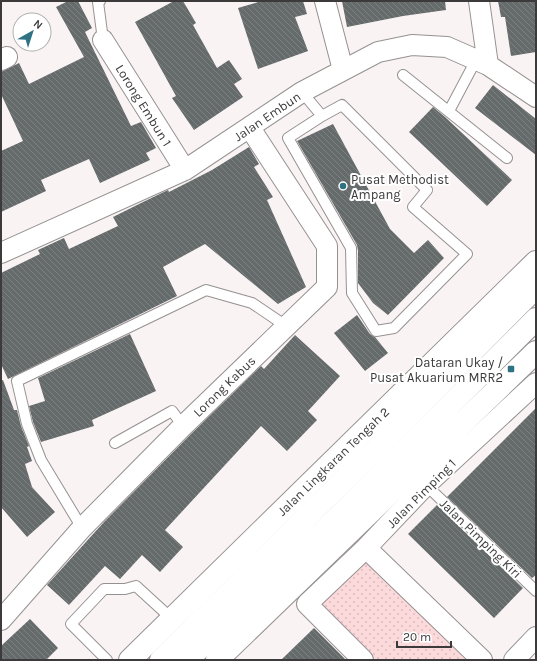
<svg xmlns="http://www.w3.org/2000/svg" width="537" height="661" font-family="Karla,sans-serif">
<defs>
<pattern id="grass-dots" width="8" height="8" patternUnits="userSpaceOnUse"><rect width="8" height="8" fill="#fcdadc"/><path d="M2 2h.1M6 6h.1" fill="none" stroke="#d9bcbe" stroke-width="1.8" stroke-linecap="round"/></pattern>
<pattern id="building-back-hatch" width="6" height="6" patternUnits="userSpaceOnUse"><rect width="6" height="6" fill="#656a6b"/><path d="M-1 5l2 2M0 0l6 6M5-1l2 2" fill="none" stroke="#7d8081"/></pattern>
</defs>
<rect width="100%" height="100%" fill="#f9f3f4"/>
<path fill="url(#grass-dots)" d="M 365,558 L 466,660 L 376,660 L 320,603 Z"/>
<path fill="url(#building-back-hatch)" d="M 68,1 L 78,1 L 92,28 L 85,32 L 131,126 L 141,122 L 156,148 L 146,153 L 150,160 L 100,183 L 89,159 L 41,180 L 46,191 L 1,212 L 1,151 L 23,141 L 1,94 L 1,72 L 19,63 L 29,84 L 84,57 L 56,7 Z
M 174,1 L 183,1 L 196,23 L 193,25 L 217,68 L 229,60 L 242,79 L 234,84 L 243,97 L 194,130 L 172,98 L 176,96 L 135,22 Z
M 262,1 L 303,1 L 307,14 L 295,17 L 308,51 L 258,69 L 238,8 Z
M 342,1 L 445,1 L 446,10 L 403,16 L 347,27 Z
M 498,1 L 536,1 L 536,52 L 511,56 L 505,17 L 501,17 Z
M 493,85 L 536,119 L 536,155 L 475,108 Z
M 433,107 L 445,117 L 512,180 L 487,206 L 409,132 Z
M 333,124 L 390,229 L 414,253 L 428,240 L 444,258 L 388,315 L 373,303 L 358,283 L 358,251 L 357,245 L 297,141 Z
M 249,147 L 259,164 L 254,167 L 273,197 L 267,200 L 306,287 L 278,304 L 205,244 L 163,267 L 177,296 L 8,379 L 1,364 L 1,273 L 40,254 L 38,250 L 64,238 L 69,249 L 118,226 L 113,217 L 141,203 L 168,190 L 169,192 L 212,170 Z
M 357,315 L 370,334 L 375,337 L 388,353 L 365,371 L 334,333 Z
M 130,334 L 156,391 L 92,420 L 94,426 L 41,442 L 33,422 L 29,406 L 45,401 L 38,378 Z
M 295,335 L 340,376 L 308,411 L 317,420 L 287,451 L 261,426 L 165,530 L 183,547 L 160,572 L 142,555 L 120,579 L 105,566 L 69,605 L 47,585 L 104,522 L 191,434 L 261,366 L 264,369 Z
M 1,380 L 3,380 L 14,410 L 17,410 L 21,426 L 29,446 L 27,447 L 32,461 L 25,464 L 32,487 L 55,512 L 27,537 L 1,507 Z
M 536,408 L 536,575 L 532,578 L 447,497 Z
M 437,505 L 523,588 L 494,618 L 408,534 Z
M 30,619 L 58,648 L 46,660 L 1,660 L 1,646 Z
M 314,628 L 346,660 L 281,660 Z"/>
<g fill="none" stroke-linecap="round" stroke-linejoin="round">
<defs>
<path id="service" d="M 100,1 L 98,2 L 103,40
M 403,75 L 507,158
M 302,92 L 322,116 L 342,105 L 427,190 L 413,207 L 467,254 L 394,328 L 376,331 L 352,293 L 351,248 L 288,138 L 322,116
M 449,111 L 476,60
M 115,443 L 172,411 L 183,426
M 426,485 L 536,591
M 82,528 L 41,460 L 27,424 L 17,381 L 206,290 L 252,303 L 286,326
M 107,660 L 71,624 L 104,589 L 125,589 L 136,586 L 172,619"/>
<path id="minor" d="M 325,1 L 343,70
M 479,1 L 488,65
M 103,40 L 185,170
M 1,60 L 7,57
M 1,253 L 185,170 L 302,92 L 378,52 L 412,45 L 447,47 L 488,65 L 536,97
M 366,548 L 482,660
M 1,620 L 82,528 L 183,426 L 327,287 L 327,246 L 250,128
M 363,660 L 307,604 L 366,548 L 426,485 L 536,383
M 514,660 L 536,637"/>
<path id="trunk" d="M 130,660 L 536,262
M 187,660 L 337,518 L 536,319"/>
<path id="motorway" d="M 161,660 L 376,449 L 536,287
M 217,660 L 536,352"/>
</defs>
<use href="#service" stroke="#969191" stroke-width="12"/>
<use href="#minor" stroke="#969191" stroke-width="22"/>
<use href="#trunk" stroke="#969191" stroke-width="24"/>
<use href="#motorway" stroke="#969191" stroke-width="24"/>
<use href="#service" stroke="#fff" stroke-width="10"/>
<use href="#minor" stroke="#fff" stroke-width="20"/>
<use href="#trunk" stroke="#fff" stroke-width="22"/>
<use href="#motorway" stroke="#fff" stroke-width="22"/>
</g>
<g fill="#2f7283" stroke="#fff" stroke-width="1.5">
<circle cx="343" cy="186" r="4"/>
<rect x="507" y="365" width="8" height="8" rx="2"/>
</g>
<g text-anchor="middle" stroke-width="4" stroke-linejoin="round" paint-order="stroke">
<g font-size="13" fill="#3c3a3a" stroke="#fff">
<text transform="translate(144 105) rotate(58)" y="5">Lorong Embun 1</text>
<text transform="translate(267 116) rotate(-34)" y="5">Jalan Embun</text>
<text transform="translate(224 386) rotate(-44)" y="5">Lorong Kabus</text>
<text transform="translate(333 461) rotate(-44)" y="5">Jalan Lingkaran Tengah 2</text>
<text transform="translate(421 493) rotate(-45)" y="5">Jalan Pimping 1</text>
<text transform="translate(481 538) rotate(44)" y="5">Jalan Pimping Kiri</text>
</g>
<g font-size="13" fill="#3c3a3a" stroke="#fff" text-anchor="start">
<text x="351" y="184">Pusat Methodist<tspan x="351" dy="15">Ampang</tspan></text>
<text x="503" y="367" text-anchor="end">Dataran Ukay /<tspan x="503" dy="15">Pusat Akuarium MRR2</tspan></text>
</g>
</g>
<rect width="537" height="661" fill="none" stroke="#3c3a3a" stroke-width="4"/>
<g transform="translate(32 32) rotate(39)"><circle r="19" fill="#ffffff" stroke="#b1b0b0"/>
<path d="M0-3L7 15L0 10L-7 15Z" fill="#2f7283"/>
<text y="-6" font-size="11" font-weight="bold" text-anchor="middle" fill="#3c3a3a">N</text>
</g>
<path d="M397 641v6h54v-6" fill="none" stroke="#3c3a3a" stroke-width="2"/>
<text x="403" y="641" font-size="12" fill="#3c3a3a" stroke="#ffffff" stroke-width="3" paint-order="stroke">20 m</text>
</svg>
